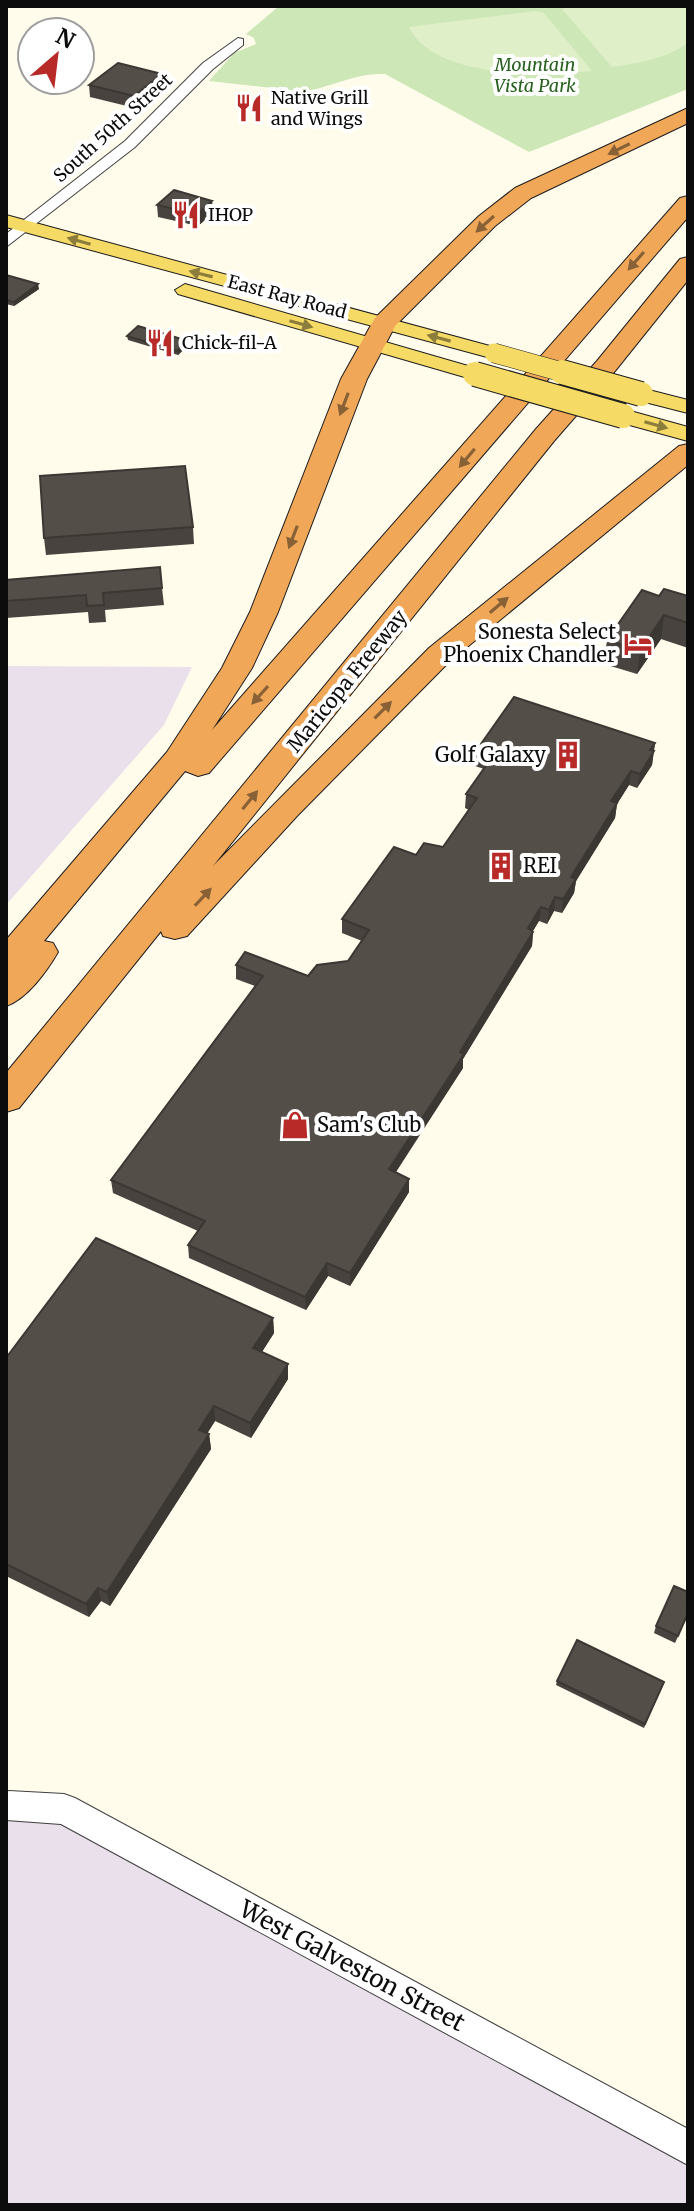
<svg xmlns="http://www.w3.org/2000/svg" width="694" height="2211" font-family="Merriweather,serif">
<rect width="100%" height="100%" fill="#fffcec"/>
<path fill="#eae0eb" d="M 6,666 L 192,667 L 164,725 L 6,905 Z
M 6,1804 L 64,1809 L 688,2148 L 688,2205 L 6,2205 Z"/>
<path fill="#cde7b7" d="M 279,6 L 688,6 L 688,89 L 529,152 L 385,74 C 349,72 317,96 280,93 L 282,89 L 209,81 L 234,53 L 256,44 L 254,38 L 246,34 Z"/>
<path fill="#dfefc8" d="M 571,6 L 688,6 L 688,43 C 665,59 639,63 612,67 L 562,9 Z
M 535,11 L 544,13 L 592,71 C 543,76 434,79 409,27 Z"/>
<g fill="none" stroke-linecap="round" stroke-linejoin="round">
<defs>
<path id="minor" d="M 238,38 L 243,39 L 243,45 L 213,69 L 135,147 L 6,247 L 6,234 L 125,141 L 203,63 Z
M 9,1791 L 64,1794 L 75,1798 L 688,2129 L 688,2165 L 61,1824 L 6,1820 L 6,1792 Z"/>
<path id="major" d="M 6,215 L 501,349 L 504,353 L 501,357 L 487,357 L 6,227 Z
M 185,284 L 482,370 L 486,374 L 475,380 L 468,378 L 178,294 L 175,290 Z
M 641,388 L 688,400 L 688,413 L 633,399 L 630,394 Z
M 623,409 L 688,427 L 688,441 L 615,421 L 612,416 L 615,411 Z"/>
<path id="highway" d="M 688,108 L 688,123 L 531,198 L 495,226 L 395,326 L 367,379 L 278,612 L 252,668 L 212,730 L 680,198 L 688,196 L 688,217 L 209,773 L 198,776 L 185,771 L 44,941 L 53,943 L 58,952 C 47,971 27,999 6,1006 L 6,940 L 167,752 L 222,668 L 250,612 L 341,379 L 375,318 L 479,216 L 515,188 Z
M 688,257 L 688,280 L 615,371 L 554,441 L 213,866 L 429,648 L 679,446 L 688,444 L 688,465 L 449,662 L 297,816 L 187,936 L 175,939 L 163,936 L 161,931 L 19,1108 L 6,1112 L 6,1073 L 536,429 L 597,361 L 680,259 Z"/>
</defs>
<use href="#minor" stroke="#3f3f3f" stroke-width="2"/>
<use href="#major" stroke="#1d1d1d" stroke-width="2"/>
<use href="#highway" stroke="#1d1d1d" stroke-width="2"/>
<use href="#minor" fill="#fff" fill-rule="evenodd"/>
<use href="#major" fill="#f5da65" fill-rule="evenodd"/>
<use href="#highway" fill="#f0a758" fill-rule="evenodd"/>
<defs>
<path id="major-bridge-far1" d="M 494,353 L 569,374"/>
<path id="major-bridge" d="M 562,372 L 641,394
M 475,374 L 623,416"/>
</defs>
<use href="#major-bridge-far1" stroke="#1d1d1d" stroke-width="20" stroke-linecap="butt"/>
<use href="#major-bridge" stroke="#1d1d1d" stroke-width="26" stroke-linecap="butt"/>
<use href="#major-bridge-far1" stroke="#f5da65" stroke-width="19"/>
<use href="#major-bridge" stroke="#f5da65" stroke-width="24"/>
</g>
<path fill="#48433f" d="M 89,85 L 163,86 L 135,108 L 90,97 Z
M 212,201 L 213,213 L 198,226 L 158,217 L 157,205 Z
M 6,275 L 39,289 L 14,306 L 6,304 Z
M 127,336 L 188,341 L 188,345 L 178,355 L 128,340 Z
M 193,527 L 194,544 L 46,555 L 44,538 Z
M 6,580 L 162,588 L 164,605 L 105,610 L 106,622 L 89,623 L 88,612 L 6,618 Z
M 659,596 L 688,596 L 688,648 L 661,639 L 637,674 L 604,664 L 607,640 Z
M 655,743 L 652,765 L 637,788 L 629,785 L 617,804 L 615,818 L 576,881 L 574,893 L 562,913 L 554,911 L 547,924 L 539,921 L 533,931 L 532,946 L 463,1059 L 463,1068 L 395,1172 L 409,1192 L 350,1286 L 328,1276 L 306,1310 L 189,1258 L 188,1245 L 198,1231 L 113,1193 L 111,1180 L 255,986 L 236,979 L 236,965 L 308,976 L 348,961 L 362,941 L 342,933 L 342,919 L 416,855 L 443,847 L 469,810 L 465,808 L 466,794 L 484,769 L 475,766 L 476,751 Z
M 273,1318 L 274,1333 L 262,1352 L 288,1379 L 251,1438 L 215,1421 L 207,1434 L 209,1434 L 211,1449 L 110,1606 L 101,1601 L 89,1617 L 6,1576 L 6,1358 Z
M 688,1592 L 688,1615 L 675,1643 L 654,1633 L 656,1626 Z
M 557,1681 L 663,1685 L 644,1728 L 556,1685 Z"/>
<path fill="#3b3733" d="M 162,74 L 163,86 L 135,108 L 134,96 Z
M 212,201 L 213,213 L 198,226 L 197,214 Z
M 38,284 L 39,289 L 14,306 L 14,302 Z
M 188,341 L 188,345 L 178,355 L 177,351 Z
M 664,615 L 661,639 L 637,674 L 640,651 Z
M 655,743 L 652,765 L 637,788 L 640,774 Z
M 631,771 L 629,785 L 617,804 L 615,818 L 576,881 L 574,893 L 562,913 L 563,899 L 571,877 L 611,801 Z
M 555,897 L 554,911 L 547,924 L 549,910 Z
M 541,907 L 539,921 L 526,942 L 528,928 Z
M 533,932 L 532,946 L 463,1059 L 463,1068 L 389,1183 L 389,1169 Z
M 409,1179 L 409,1192 L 350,1286 L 350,1273 Z
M 327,1263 L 328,1276 L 306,1310 L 305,1297 Z
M 273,1318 L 274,1333 L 254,1364 L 253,1348 Z
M 288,1364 L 288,1379 L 251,1438 L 250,1423 Z
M 214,1406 L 215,1421 L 200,1444 L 199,1430 Z
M 209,1434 L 211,1449 L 110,1606 L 107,1592 Z
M 98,1588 L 101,1601 L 89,1617 L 86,1604 Z"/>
<path fill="#544e49" stroke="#3b3733" stroke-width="2" d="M 118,63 L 162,74 L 134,96 L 89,85 Z
M 174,190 L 212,201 L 197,214 L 157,205 Z
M 6,275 L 38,284 L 14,302 L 6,300 Z
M 138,326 L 188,341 L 177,351 L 127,336 Z
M 185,466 L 193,527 L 44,538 L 40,476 Z
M 160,567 L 162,588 L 103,593 L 104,605 L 87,606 L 86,595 L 6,601 L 6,580 Z
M 664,589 L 688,596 L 688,623 L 664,615 L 640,651 L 607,640 L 642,590 L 659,596 Z
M 514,697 L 655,743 L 650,750 L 654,751 L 640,774 L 631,771 L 611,801 L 617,803 L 571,877 L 576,879 L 563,899 L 555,897 L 549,910 L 541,907 L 528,928 L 533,932 L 460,1052 L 464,1054 L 389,1169 L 409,1179 L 350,1273 L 327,1263 L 305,1297 L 188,1245 L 205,1221 L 111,1180 L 263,976 L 236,965 L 245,952 L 308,976 L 317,965 L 348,961 L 369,930 L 342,919 L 394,847 L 416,855 L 424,843 L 443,847 L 477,798 L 466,794 L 492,757 L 476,751 Z
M 96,1238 L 273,1318 L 253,1348 L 288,1364 L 250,1423 L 214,1406 L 199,1430 L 209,1434 L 107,1592 L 98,1588 L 86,1604 L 6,1564 L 6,1358 Z
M 674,1586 L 688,1592 L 688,1613 L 678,1636 L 656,1626 Z
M 577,1640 L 664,1682 L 645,1724 L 557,1681 Z"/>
<defs><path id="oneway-solid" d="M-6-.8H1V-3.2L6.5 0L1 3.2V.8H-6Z" transform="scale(2)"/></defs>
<g fill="#896136">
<use href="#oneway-solid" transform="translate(619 149) rotate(154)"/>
<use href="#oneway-solid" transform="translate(485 224) rotate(138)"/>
<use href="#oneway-solid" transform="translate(636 261) rotate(131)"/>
<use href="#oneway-solid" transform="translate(344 404) rotate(111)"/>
<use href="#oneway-solid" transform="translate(467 458) rotate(130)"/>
<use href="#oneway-solid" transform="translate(293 537) rotate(111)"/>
<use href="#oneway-solid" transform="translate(499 605) rotate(-40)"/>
<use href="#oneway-solid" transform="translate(260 695) rotate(132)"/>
<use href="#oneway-solid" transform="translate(383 710) rotate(-45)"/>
<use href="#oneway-solid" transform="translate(250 800) rotate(-51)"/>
<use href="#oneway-solid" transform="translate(203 897) rotate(-47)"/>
</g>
<g fill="#8c7d3d">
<use href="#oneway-solid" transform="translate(79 241) rotate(-164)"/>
<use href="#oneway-solid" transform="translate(201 274) rotate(-166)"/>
<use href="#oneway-solid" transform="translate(301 324) rotate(16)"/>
<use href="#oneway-solid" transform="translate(439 338) rotate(-165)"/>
<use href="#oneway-solid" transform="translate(656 425) rotate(16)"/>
</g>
<defs>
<symbol id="restaurant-bare" viewBox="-9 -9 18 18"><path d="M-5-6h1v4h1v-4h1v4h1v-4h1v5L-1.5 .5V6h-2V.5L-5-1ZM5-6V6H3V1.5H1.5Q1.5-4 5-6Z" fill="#b82a28" stroke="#fff" stroke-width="2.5" paint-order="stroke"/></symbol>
<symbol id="hotel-bare" viewBox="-9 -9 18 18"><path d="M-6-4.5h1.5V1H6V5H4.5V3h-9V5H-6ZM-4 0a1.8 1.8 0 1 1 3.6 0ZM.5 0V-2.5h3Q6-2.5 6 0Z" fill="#b82a28" stroke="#fff" stroke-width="2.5" paint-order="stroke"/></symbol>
<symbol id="building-bare" viewBox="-9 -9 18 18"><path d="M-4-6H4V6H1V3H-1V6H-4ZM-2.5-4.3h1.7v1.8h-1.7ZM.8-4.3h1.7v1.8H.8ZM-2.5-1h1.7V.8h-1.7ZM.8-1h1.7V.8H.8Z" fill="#b82a28" stroke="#fff" stroke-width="2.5" paint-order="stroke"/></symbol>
<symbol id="shop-bare" viewBox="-9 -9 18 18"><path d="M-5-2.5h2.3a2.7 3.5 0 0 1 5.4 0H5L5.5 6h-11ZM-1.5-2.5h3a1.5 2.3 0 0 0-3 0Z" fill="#b82a28" stroke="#fff" stroke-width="2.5" paint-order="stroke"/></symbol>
</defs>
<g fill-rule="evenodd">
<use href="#restaurant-bare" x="229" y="88" width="40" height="40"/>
<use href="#restaurant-bare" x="166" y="195" width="40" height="40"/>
<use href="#restaurant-bare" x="140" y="323" width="40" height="40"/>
<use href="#hotel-bare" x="618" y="624" width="40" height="40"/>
<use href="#building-bare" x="548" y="735" width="40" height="40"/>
<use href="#building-bare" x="481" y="846" width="40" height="40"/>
<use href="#shop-bare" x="275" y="1105" width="40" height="40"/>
</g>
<g text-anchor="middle" stroke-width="8" stroke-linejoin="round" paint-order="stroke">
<g font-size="18" font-style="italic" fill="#28621e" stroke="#fff">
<text x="535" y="71">Mountain<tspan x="535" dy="21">Vista Park</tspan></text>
</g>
<g font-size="18" fill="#0c0c0c" stroke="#fff" text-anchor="start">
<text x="271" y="104">Native Grill<tspan x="271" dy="21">and Wings</tspan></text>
<text x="208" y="221">IHOP</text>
<text x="182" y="349">Chick-fil-A</text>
</g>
<g font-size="18" fill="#0c0c0c" stroke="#fff">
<text transform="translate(113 128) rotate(-42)" y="6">South 50th Street</text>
<text transform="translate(287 297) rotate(15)" y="6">East Ray Road</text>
</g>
<g font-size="20" fill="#0c0c0c" stroke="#fff" text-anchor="end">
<text x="616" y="639">Sonesta Select<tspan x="616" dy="23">Phoenix Chandler</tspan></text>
<text x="546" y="762">Golf Galaxy</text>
<text x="523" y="873" text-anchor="start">REI</text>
<text x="317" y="1132" text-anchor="start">Sam's Club</text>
</g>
<g font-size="20" fill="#0c0c0c" stroke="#fff">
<text transform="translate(347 681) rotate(-51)" y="7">Maricopa Freeway</text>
</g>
<g font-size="24" fill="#0c0c0c" stroke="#fff">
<text transform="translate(352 1966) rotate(28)" y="8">West Galveston Street</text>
</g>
</g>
<rect width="694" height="2211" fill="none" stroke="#0c0c0c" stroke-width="16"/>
<g transform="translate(56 56) rotate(28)"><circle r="38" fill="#ffffff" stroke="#9e9e9e" stroke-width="2"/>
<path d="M0-6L14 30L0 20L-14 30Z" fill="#b82a28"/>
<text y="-12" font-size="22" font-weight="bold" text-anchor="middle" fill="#0c0c0c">N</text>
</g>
</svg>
